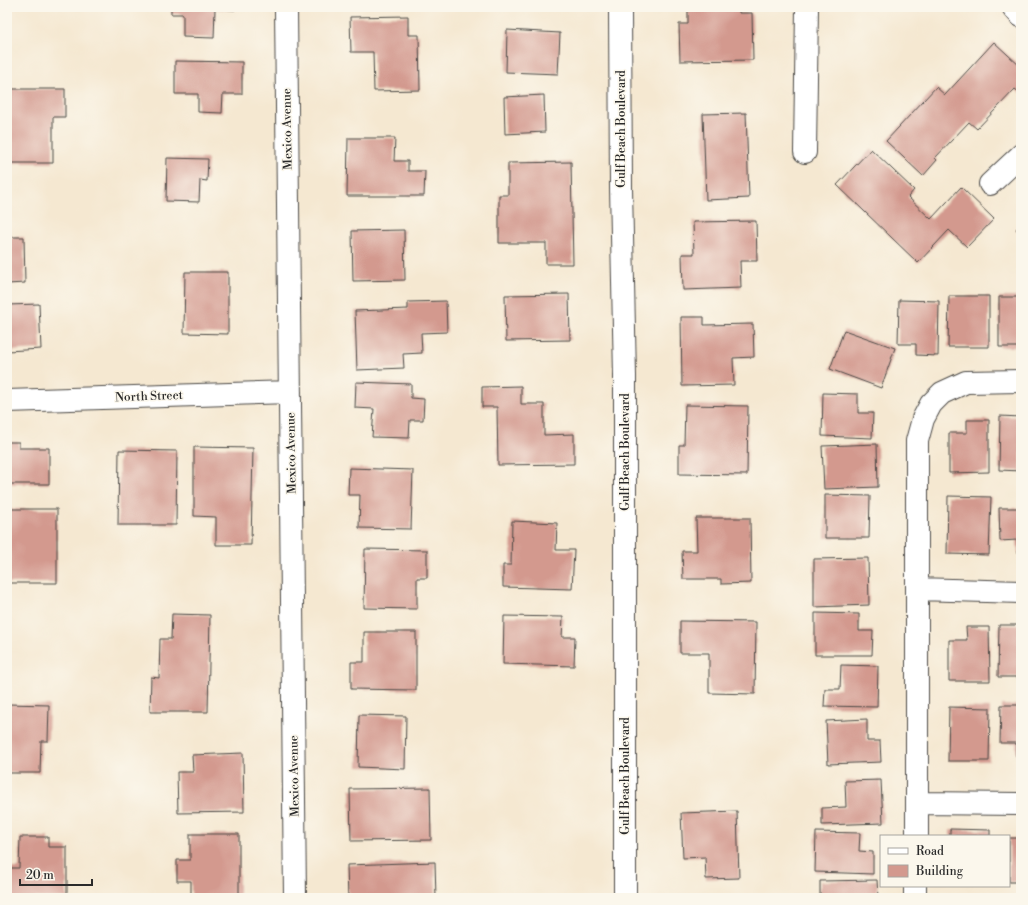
<svg xmlns="http://www.w3.org/2000/svg" width="1028" height="905" font-family="'Libre Bodoni',serif">
<rect width="100%" height="100%" fill="#fbf7ec"/>
<filter id="ink" filterUnits="userSpaceOnUse"><feTurbulence type="fractalNoise" baseFrequency=".025" numOctaves="2"/><feDisplacementMap in="SourceGraphic" scale="8" xChannelSelector="R" yChannelSelector="G"/><feConvolveMatrix kernelMatrix="1 2 1 2 8 2 1 2 1" color-interpolation-filters="sRGB"/></filter>
<filter id="wash" filterUnits="userSpaceOnUse"><feTurbulence type="fractalNoise" baseFrequency=".012" numOctaves="4" result="noise"/><feDisplacementMap in="SourceGraphic" scale="16" xChannelSelector="R" yChannelSelector="G"/><feGaussianBlur stdDeviation="0.9" result="paint"/><feColorMatrix in="noise" values="0 0 0 0 0 0 0 0 0 0 0 0 0 0 0 0 0 1.4 0 .05"/><feComposite in="paint" operator="in"/></filter>
<g filter="url(#wash)">
<rect width="100%" height="100%" fill="#f5e8d1"/>
<g id="blocks">
<path fill="#d3998e" d="M 171,7 L 236,7 L 235,10 L 215,9 L 214,38 L 183,37 L 183,14 L 171,14 Z
M 688,7 L 739,7 L 739,13 L 752,13 L 753,60 L 680,61 L 679,24 L 688,24 Z
M 408,16 L 408,35 L 419,35 L 420,90 L 374,91 L 373,52 L 351,52 L 350,17 Z
M 507,30 L 560,33 L 558,74 L 506,72 Z
M 994,42 L 1021,67 L 1021,92 L 1020,93 L 1015,89 L 977,129 L 969,122 L 935,158 L 937,160 L 923,176 L 886,141 L 936,87 L 945,95 Z
M 175,61 L 242,62 L 242,94 L 223,94 L 222,113 L 198,112 L 198,94 L 175,94 Z
M 8,89 L 65,89 L 65,117 L 53,117 L 53,163 L 7,163 Z
M 544,95 L 545,132 L 505,134 L 504,97 Z
M 746,113 L 749,198 L 706,200 L 703,114 Z
M 348,138 L 395,138 L 394,161 L 408,161 L 408,171 L 425,171 L 424,196 L 347,196 Z
M 871,149 L 914,190 L 908,197 L 931,219 L 961,187 L 994,219 L 967,247 L 949,230 L 918,263 L 837,185 Z
M 167,158 L 208,159 L 207,181 L 200,180 L 199,202 L 166,201 Z
M 571,162 L 573,264 L 546,264 L 546,243 L 499,243 L 499,195 L 508,195 L 508,163 Z
M 756,221 L 757,261 L 740,261 L 741,288 L 683,290 L 682,254 L 694,254 L 693,222 Z
M 1021,224 L 1021,235 L 1016,229 Z
M 404,230 L 405,280 L 353,281 L 352,231 Z
M 7,237 L 24,237 L 25,283 L 7,284 Z
M 185,272 L 228,272 L 228,334 L 184,333 Z
M 569,294 L 570,340 L 506,341 L 505,295 Z
M 949,296 L 989,296 L 989,347 L 948,347 Z
M 999,297 L 1021,297 L 1021,347 L 999,347 Z
M 899,300 L 939,301 L 938,356 L 916,355 L 916,344 L 898,344 Z
M 446,301 L 447,332 L 421,333 L 422,353 L 403,354 L 404,368 L 357,370 L 355,311 L 408,309 L 408,302 Z
M 39,304 L 41,349 L 7,351 L 7,305 Z
M 681,317 L 704,317 L 704,325 L 753,324 L 754,357 L 733,358 L 734,385 L 682,386 Z
M 844,330 L 895,348 L 881,388 L 830,369 Z
M 356,382 L 411,384 L 411,398 L 424,399 L 423,420 L 410,420 L 409,438 L 372,437 L 374,409 L 355,408 Z
M 521,386 L 521,404 L 544,404 L 544,435 L 574,434 L 574,464 L 498,465 L 497,407 L 482,407 L 482,387 Z
M 823,393 L 858,394 L 858,413 L 873,413 L 872,438 L 822,436 Z
M 685,405 L 748,406 L 747,475 L 679,474 L 679,445 L 684,445 Z
M 1000,416 L 1021,417 L 1021,471 L 999,470 Z
M 967,420 L 989,420 L 989,472 L 949,473 L 949,433 L 967,433 Z
M 7,442 L 19,442 L 19,448 L 49,448 L 49,484 L 7,484 Z
M 877,444 L 878,487 L 824,489 L 822,446 Z
M 194,447 L 253,448 L 251,545 L 216,545 L 216,517 L 194,516 Z
M 119,450 L 177,451 L 176,525 L 118,525 Z
M 349,468 L 413,470 L 411,529 L 359,528 L 360,495 L 348,495 Z
M 825,495 L 870,496 L 869,538 L 825,538 Z
M 948,496 L 991,497 L 989,555 L 947,554 Z
M 999,508 L 1021,508 L 1021,553 L 1018,553 L 1017,540 L 1000,541 Z
M 7,509 L 57,509 L 57,583 L 7,583 Z
M 696,518 L 750,518 L 751,583 L 721,584 L 721,579 L 683,579 L 682,551 L 697,551 Z
M 512,521 L 557,523 L 556,550 L 574,550 L 572,589 L 503,587 L 503,565 L 511,565 Z
M 365,549 L 427,550 L 427,578 L 417,578 L 417,609 L 364,608 Z
M 868,558 L 869,605 L 814,607 L 814,559 Z
M 815,613 L 859,614 L 859,631 L 873,631 L 872,655 L 815,655 Z
M 172,614 L 210,615 L 208,712 L 150,712 L 151,677 L 159,678 L 160,639 L 171,639 Z
M 504,616 L 563,617 L 562,637 L 575,637 L 574,666 L 503,664 Z
M 680,621 L 756,622 L 755,694 L 709,693 L 709,653 L 680,653 Z
M 999,625 L 1021,625 L 1021,677 L 998,677 Z
M 966,627 L 989,627 L 990,681 L 949,681 L 949,640 L 967,640 Z
M 364,632 L 416,632 L 416,690 L 351,689 L 351,662 L 364,662 Z
M 841,665 L 878,666 L 877,707 L 824,706 L 825,689 L 840,689 Z
M 7,704 L 49,705 L 48,741 L 41,741 L 40,773 L 7,773 Z
M 1001,705 L 1021,705 L 1021,757 L 1016,757 L 1016,743 L 1000,743 Z
M 949,707 L 990,708 L 989,761 L 948,761 Z
M 359,715 L 406,716 L 405,769 L 358,767 Z
M 867,719 L 867,741 L 880,741 L 881,762 L 828,764 L 826,721 Z
M 243,753 L 244,812 L 178,813 L 177,772 L 193,772 L 192,755 Z
M 881,780 L 883,823 L 822,825 L 822,808 L 846,807 L 845,781 Z
M 430,788 L 431,840 L 351,841 L 350,789 Z
M 737,811 L 739,878 L 706,879 L 705,857 L 683,858 L 681,813 Z
M 950,829 L 990,830 L 990,836 L 950,836 Z
M 816,832 L 860,833 L 859,851 L 873,852 L 873,874 L 815,872 Z
M 190,834 L 239,834 L 239,898 L 191,898 L 191,881 L 177,881 L 177,860 L 190,860 Z
M 20,837 L 48,837 L 48,847 L 67,847 L 67,898 L 7,898 L 7,868 L 19,868 Z
M 1009,838 L 1021,838 L 1021,882 L 1009,882 Z
M 435,862 L 436,898 L 348,898 L 347,865 Z
M 877,880 L 878,898 L 820,898 L 820,881 Z"/>
</g>
</g>
<g filter="url(#ink)">
<use href="#blocks" fill-opacity="0" stroke="#494744" stroke-width="1"/>
<g fill="none" stroke-linecap="round" stroke-linejoin="round">
<defs>
<path id="minor" d="M 286,7 L 295,898
M 620,7 L 621,188 L 625,376 L 625,898
M 1013,7 L 1021,16
M 805,152 L 807,7
M 990,184 L 1021,155
M 7,401 L 290,392
M 917,589 L 1021,592
M 917,803 L 1021,804
M 917,836 L 917,441 L 923,419 L 931,404 L 942,393 L 966,382 L 1021,381
M 915,898 L 915,886"/>
</defs>
<use href="#minor" stroke="#494744" stroke-width="24"/>
<use href="#minor" stroke="#fff" stroke-width="22"/>
</g>
</g>
<g text-anchor="middle" stroke-width="3" stroke-linejoin="round" paint-order="stroke">
<g font-size="12" fill="#2b2b2b" stroke="#fbf7ec">
<text transform="translate(287 129) rotate(-91)" y="4">Mexico Avenue</text>
<text transform="translate(621 129) rotate(-90)" y="4">Gulf Beach Boulevard</text>
<text transform="translate(149 396) rotate(-2)" y="4">North Street</text>
<text transform="translate(625 452) rotate(-90)" y="4">Gulf Beach Boulevard</text>
<text transform="translate(291 453) rotate(-91)" y="4">Mexico Avenue</text>
<text transform="translate(294 776) rotate(-91)" y="4">Mexico Avenue</text>
<text transform="translate(625 776) rotate(-90)" y="4">Gulf Beach Boulevard</text>
</g>
</g>
<rect width="1028" height="905" fill="none" stroke="#fbf7ec" stroke-width="24"/>
<rect x="880" y="835" width="130" height="52" fill="#fbf7ec" stroke="#a8a59f"/>
<rect x="888" y="848" width="20" height="6" fill="#ffffff" stroke="#a8a59f"/>
<text x="916" y="855" font-size="12" fill="#2b2b2b">Road</text>
<rect x="888" y="865" width="20" height="12" fill="#d3998e" stroke="#a8a59f"/>
<text x="916" y="875" font-size="12" fill="#2b2b2b">Building</text>
<path d="M20 879v6h72v-6" fill="none" stroke="#2b2b2b" stroke-width="2"/>
<text x="26" y="879" font-size="12" fill="#2b2b2b" stroke="#fbf7ec" stroke-width="3" paint-order="stroke">20 m</text>
</svg>
